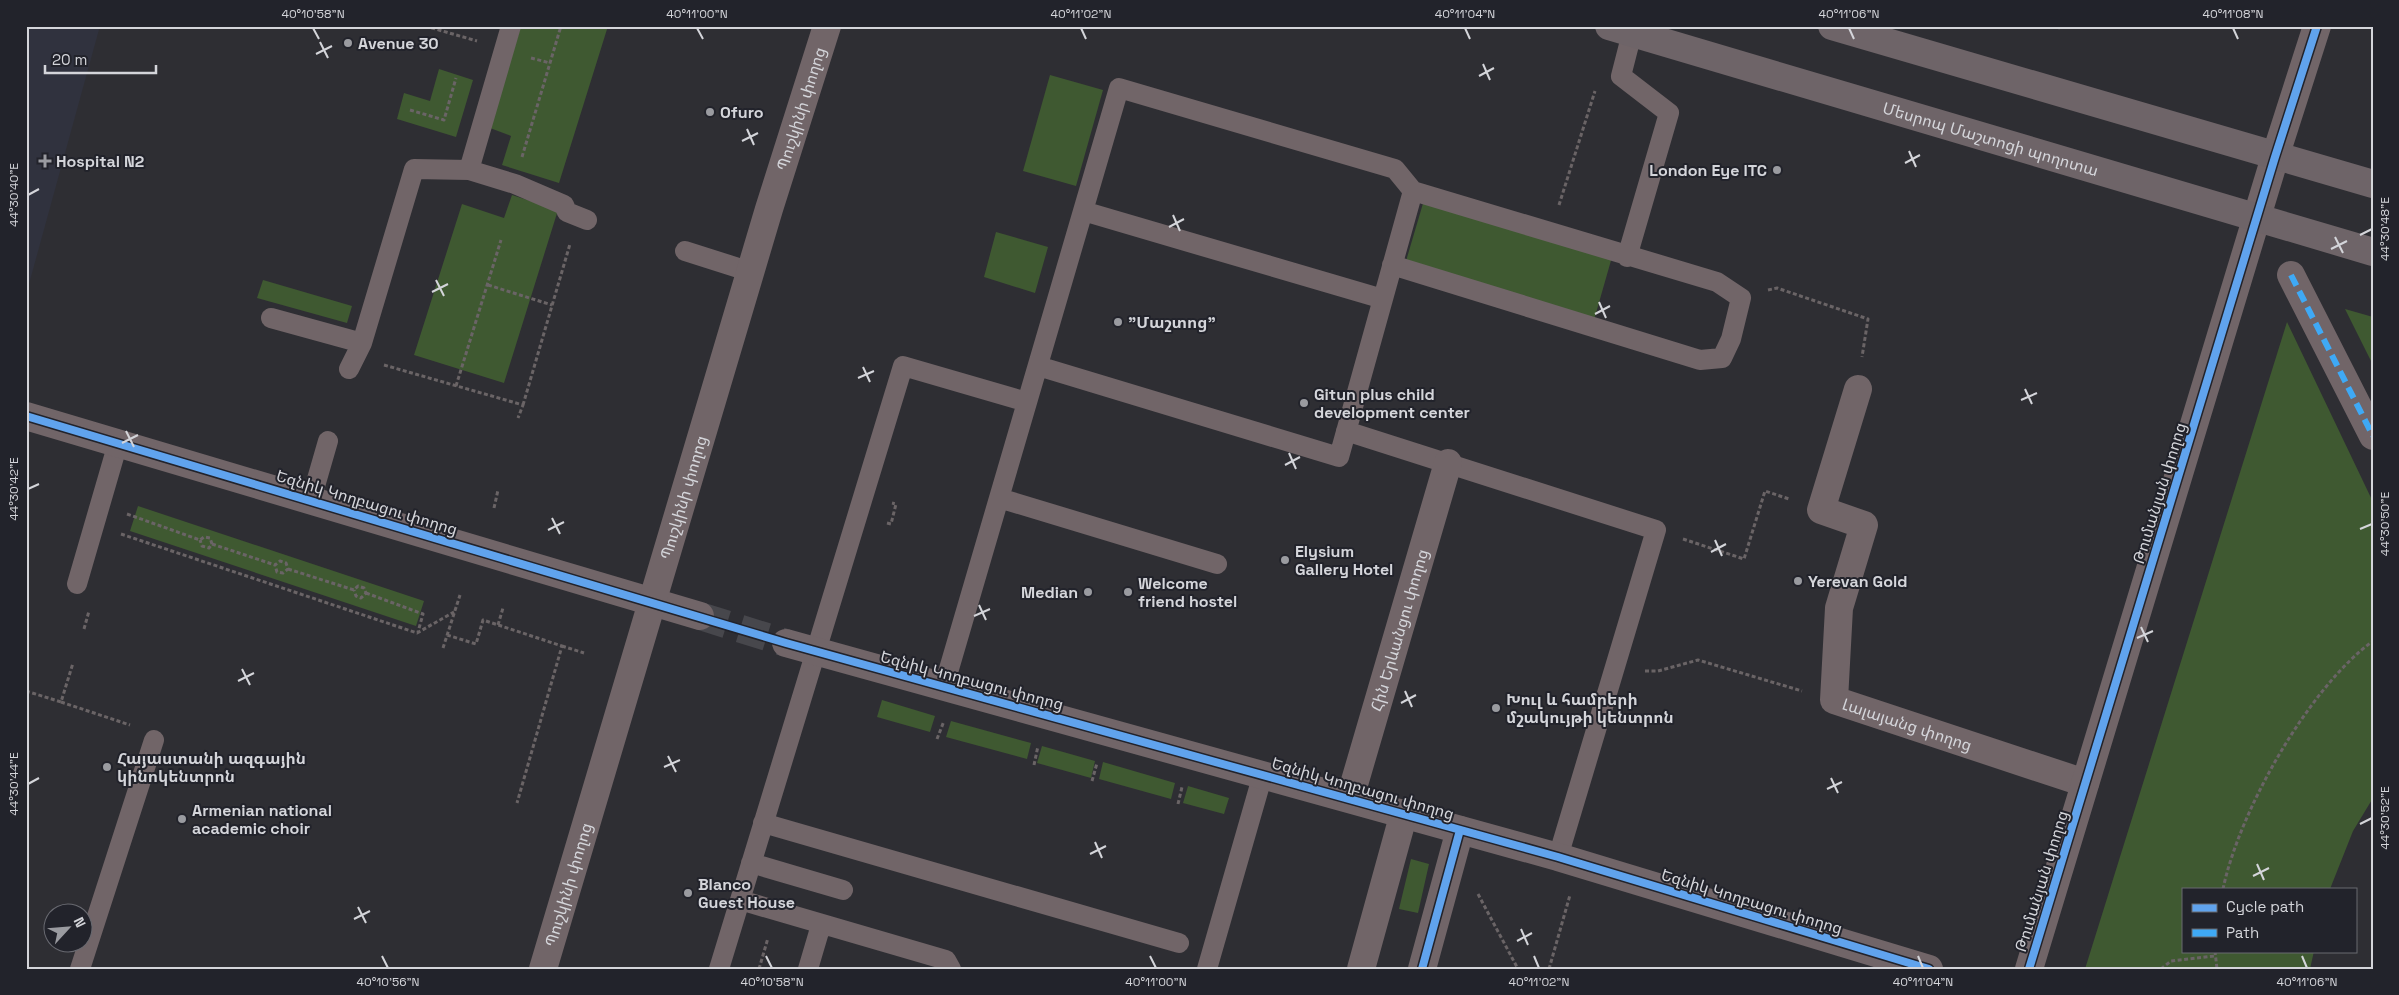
<svg xmlns="http://www.w3.org/2000/svg" width="2399" height="995" font-family="'Space Grotesk','Noto Sans Armenian',sans-serif">
<rect width="100%" height="100%" fill="#2e2e33"/>
<path fill="#30323e" d="M 26,26 L 100,26 L 26,295 Z"/>
<path fill="#3f5931" d="M 521,26 L 608,26 L 559,183 L 502,165 L 511,136 L 490,128 Z
M 439,69 L 473,80 L 456,137 L 397,119 L 404,93 L 430,101 Z
M 1050,75 L 1103,90 L 1076,186 L 1023,171 Z
M 512,195 L 558,210 L 504,383 L 414,355 L 462,204 L 504,218 Z
M 1424,200 L 1612,257 L 1594,320 L 1406,261 Z
M 996,232 L 1048,247 L 1035,293 L 984,277 Z
M 263,280 L 352,306 L 347,323 L 257,298 Z
M 2345,309 L 2373,317 L 2373,365 Z
M 2287,322 L 2373,502 L 2373,798 L 2353,831 L 2330,889 L 2183,889 L 2183,951 L 2314,951 L 2310,969 L 2085,969 Z
M 138,506 L 424,601 L 416,626 L 130,531 Z
M 882,700 L 935,716 L 930,732 L 877,717 Z
M 951,721 L 1031,743 L 1027,759 L 946,737 Z
M 1042,746 L 1095,761 L 1091,778 L 1037,763 Z
M 1103,762 L 1175,783 L 1171,799 L 1099,779 Z
M 1188,786 L 1229,798 L 1224,814 L 1183,803 Z
M 1411,859 L 1429,864 L 1418,913 L 1399,909 Z"/>
<g fill="none" stroke-linecap="round" stroke-linejoin="round">
<path stroke="#47474c" stroke-width="28" stroke-dasharray="28 14" stroke-linecap="butt" d="M 700,616 L 786,643"/>
<path stroke="#6a6466" stroke-width="3" stroke-dasharray="4 2.5" stroke-linecap="butt" d="M 425,26 L 477,41
M 2058,29 L 2059,26
M 531,58 L 550,63
M 410,110 L 444,120 L 456,78
M 522,157 L 561,26
M 1559,205 L 1595,91
M 488,285 L 552,305
M 1768,290 L 1777,288 L 1868,319 L 1862,357
M 384,365 L 523,405 L 518,418
M 456,386 L 501,240
M 523,405 L 570,244
M 494,508 L 498,490
M 127,514 L 200,540 L 204,537 L 210,538 L 212,544 L 209,548 L 202,546 L 200,540
M 887,523 L 891,524 L 896,504 L 892,503
M 121,534 L 417,633 L 454,612
M 1683,539 L 1744,559 L 1765,491 L 1789,499
M 212,544 L 275,565 L 280,561 L 286,563 L 288,569 L 283,573 L 277,572 L 275,565
M 288,569 L 354,590 L 358,586 L 364,588 L 366,593 L 361,598 L 356,596 L 354,590
M 366,593 L 423,614 L 418,632
M 498,625 L 503,608
M 84,629 L 89,611
M 447,635 L 476,644 L 483,620 L 562,646 L 517,803
M 562,646 L 584,653
M 443,648 L 460,595
M 1645,671 L 1658,671 L 1698,660 L 1802,691
M 26,691 L 61,702 L 73,663
M 61,702 L 130,725
M 937,739 L 944,721
M 1034,765 L 1038,746
M 1092,781 L 1097,763
M 1178,804 L 1182,787
M 2223,889 C 2239,812 2308,688 2373,641
M 1478,894 L 1518,969
M 2215,951 L 2217,969
M 759,969 L 768,938
M 1549,969 L 1570,895
M 2161,969 L 2171,961 L 2215,956"/>
<path stroke="#716568" stroke-width="20" d="M 469,170 L 515,184 L 564,205 L 567,212 L 587,220
M 1083,211 L 1383,299
M 685,251 L 751,272
M 1627,257 L 1669,113 L 1621,76 L 1632,33
M 271,318 L 362,343
M 1038,366 L 1339,457 L 1413,191
M 349,369 L 362,343 L 414,169 L 469,170 L 511,26
M 1346,431 L 1656,530 L 1558,857
M 999,498 L 1217,564
M 311,500 L 328,441
M 77,584 L 118,443
M 944,686 L 1119,88 L 1395,169 L 1413,191 L 1717,282 L 1741,298 L 1731,339 L 1722,358 L 1700,360 L 1392,265
M 763,823 L 1179,943
M 751,863 L 843,890
M 740,900 L 946,960 L 951,969
M 80,969 L 154,740
M 719,969 L 903,366 L 1027,402
M 808,969 L 821,925
M 1207,969 L 1263,774"/>
<path stroke="#716568" stroke-width="28" d="M 2291,275 L 2373,436"/>
<g stroke="#716568" stroke-width="28">
<path id="s1" d="M 1858,389 L 1821,510 L 1864,525 L 1839,608 L 1834,700 L 2085,783"/>
<path id="s2" d="M 1350,798 L 1448,463"/>
</g>
<g stroke="#716568" stroke-width="28">
<path d="M 26,416 L 700,616"/>
<path d="M 786,643 L 1558,857 L 1929,969"/>
<path id="s3" d="M 543,969 L 769,209 L 827,26"/>
<path d="M 1361,969 L 1404,813"/>
<path d="M 1422,969 L 1460,830"/>
<path d="M 2029,969 L 2275,157 L 2317,26"/>
</g>
<g stroke="#6e6468" stroke-width="28">
<path id="s4" d="M 1609,26 L 2373,252"/>
<path d="M 1832,26 L 2373,184"/>
</g>
<path stroke="#3fa9f5" stroke-width="6" stroke-dasharray="12 6" stroke-linecap="butt" d="M 2291,275 L 2373,436"/>
<defs>
<path id="cycleway" d="M 26,416 L 786,643 L 1558,857 L 1929,969
M 1422,969 L 1460,830
M 2029,969 L 2275,157 L 2317,26"/>
</defs>
<use href="#cycleway" stroke="#22232b" stroke-width="11"/>
<use href="#cycleway" stroke="#60a3ed" stroke-width="8"/>
</g>
<path fill="none" stroke="#d4d5da" stroke-width="2" d="M 313,28 L 319,39M 697,28 L 703,39M 1081,28 L 1086,39M 1465,28 L 1470,39M 1849,28 L 1854,39M 2233,28 L 2238,39M 320,42 L 328,58M 316,54 L 332,46M 1483,64 L 1490,80M 1479,76 L 1494,68M 747,129 L 754,145M 742,141 L 758,133M 1909,151 L 1916,167M 1905,163 L 1920,155M 28,195 L 39,189M 1173,215 L 1180,231M 1169,227 L 1184,219M 2360,235 L 2372,229M 2335,237 L 2343,253M 2331,249 L 2347,241M 436,280 L 444,296M 432,292 L 448,284M 1599,302 L 1606,318M 1595,314 L 1610,306M 863,367 L 870,382M 858,378 L 874,371M 2025,389 L 2032,404M 2021,400 L 2037,393M 126,431 L 134,447M 122,443 L 138,435M 1289,453 L 1296,469M 1285,465 L 1300,457M 28,489 L 39,484M 552,518 L 560,534M 2360,529 L 2372,524M 548,530 L 564,522M 1715,540 L 1722,556M 1711,552 L 1726,544M 979,605 L 986,620M 974,616 L 990,609M 2141,627 L 2148,642M 2137,638 L 2153,631M 242,669 L 250,685M 238,681 L 254,673M 1405,691 L 1412,707M 1401,703 L 1416,695M 668,756 L 676,772M 664,767 L 680,760M 1831,778 L 1838,793M 28,784 L 39,778M 1827,789 L 1842,782M 2360,824 L 2372,818M 1095,842 L 1102,858M 1090,854 L 1106,846M 2257,864 L 2264,880M 2253,876 L 2269,868M 358,907 L 366,923M 354,919 L 370,911M 1521,929 L 1528,945M 1517,941 L 1532,933M 382,956 L 388,968M 766,956 L 772,968M 1150,956 L 1156,968M 1534,956 L 1539,968M 1918,956 L 1923,968M 2302,956 L 2307,968"/>
<g fill="#9a9ba0" stroke="#22232b" stroke-width="2">
<circle cx="348" cy="43" r="5"/>
<circle cx="710" cy="112" r="5"/>
<path d="M42.5 153.5h5v5h5v5h-5v5h-5v-5h-5v-5h5z"/>
<circle cx="1777" cy="170" r="5"/>
<circle cx="1118" cy="322" r="5"/>
<circle cx="1304" cy="403" r="5"/>
<circle cx="1285" cy="560" r="5"/>
<circle cx="1798" cy="581" r="5"/>
<circle cx="1088" cy="592" r="5"/>
<circle cx="1128" cy="592" r="5"/>
<circle cx="1496" cy="708" r="5"/>
<circle cx="107" cy="767" r="5"/>
<circle cx="182" cy="819" r="5"/>
<circle cx="688" cy="893" r="5"/>
</g>
<g text-anchor="middle" stroke-width="4" stroke-linejoin="round" paint-order="stroke">
<g font-size="16" font-weight="bold" fill="#d4d5da" stroke="#22232b" text-anchor="start">
<text x="358" y="49">Avenue 30</text>
<text x="720" y="118">Ofuro</text>
<text x="56" y="167">Hospital N2</text>
<text x="1767" y="176" text-anchor="end">London Eye ITC</text>
<text x="1128" y="328">"Մաշտոց"</text>
<text x="1314" y="400">Gitun plus child<tspan x="1314" dy="18">development center</tspan></text>
<text x="1295" y="557">Elysium<tspan x="1295" dy="18">Gallery Hotel</tspan></text>
<text x="1808" y="587">Yerevan Gold</text>
<text x="1138" y="589">Welcome<tspan x="1138" dy="18">friend hostel</tspan></text>
<text x="1078" y="598" text-anchor="end">Median</text>
<text x="1506" y="705">Խուլ և համրերի<tspan x="1506" dy="18">մշակույթի կենտրոն</tspan></text>
<text x="117" y="764">Հայաստանի ազգային<tspan x="117" dy="18">կինոկենտրոն</tspan></text>
<text x="192" y="816">Armenian national<tspan x="192" dy="18">academic choir</tspan></text>
<text x="698" y="890">Blanco<tspan x="698" dy="18">Guest House</tspan></text>
</g>
<g font-size="16" fill="#d4d5da" stroke="#22232b">
<text dy="6" stroke="none"><textPath href="#s3" startOffset="898">Պուշկինի փողոց</textPath></text>
<text dy="6" stroke="none"><textPath href="#s4" startOffset="398">Մեսրոպ Մաշտոցի պողոտա</textPath></text>
<text transform="translate(2159 493) rotate(-73)" y="6">Թումանյան փողոց</text>
<text dy="6" stroke="none"><textPath href="#s3" startOffset="492">Պուշկինի փողոց</textPath></text>
<text transform="translate(367 502) rotate(17)" y="6">Եզնիկ Կողբացու փողոց</text>
<text dy="6" stroke="none"><textPath href="#s2" startOffset="175">Հին Երևանցու փողոց</textPath></text>
<text transform="translate(972 680) rotate(15)" y="6">Եզնիկ Կողբացու փողոց</text>
<text dy="6" stroke="none"><textPath href="#s1" startOffset="428">Լալայանց փողոց</textPath></text>
<text transform="translate(1363 788) rotate(16)" y="6">Եզնիկ Կողբացու փողոց</text>
<text transform="translate(2041 881) rotate(-73)" y="6">Թումանյան փողոց</text>
<text dy="6" stroke="none"><textPath href="#s3" startOffset="88">Պուշկինի փողոց</textPath></text>
<text transform="translate(1752 901) rotate(17)" y="6">Եզնիկ Կողբացու փողոց</text>
</g>
</g>
<rect width="2399" height="995" fill="none" stroke="#22232b" stroke-width="55"/>
<rect x="2182" y="888" width="175" height="65" fill="#22232b" stroke="#696a71"/>
<rect x="2192" y="904" width="25" height="8" fill="#60a3ed" stroke="#696a71"/>
<text x="2226" y="912" font-size="15" fill="#d4d5da">Cycle path</text>
<rect x="2192" y="929" width="25" height="8" fill="#3fa9f5" stroke="#696a71"/>
<text x="2226" y="938" font-size="15" fill="#d4d5da">Path</text>
<g transform="translate(68 928) rotate(64)"><circle r="24" fill="#22232b" stroke="#696a71"/>
<path d="M0-4L9 19L0 12L-9 19Z" fill="#9a9ba0"/>
<text y="-8" font-size="14" font-weight="bold" text-anchor="middle" fill="#d4d5da">N</text>
</g>
<path d="M45 65v8h111v-8" fill="none" stroke="#d4d5da" stroke-width="2.5"/>
<text x="52" y="65" font-size="15" fill="#d4d5da" stroke="#22232b" stroke-width="4" paint-order="stroke">20 m</text>
<rect x="28" y="28" width="2344" height="940" fill="none" stroke="#d4d5da" stroke-width="2"/>
<g font-size="12" text-anchor="middle" fill="#d4d5da">
<text x="313" y="18">40°10'58"N</text>
<text x="697" y="18">40°11'00"N</text>
<text x="1081" y="18">40°11'02"N</text>
<text x="1465" y="18">40°11'04"N</text>
<text x="1849" y="18">40°11'06"N</text>
<text x="2233" y="18">40°11'08"N</text>
<text transform="translate(14 195) rotate(-90)" y="4">44°30'40"E</text>
<text transform="translate(2385 229) rotate(-90)" y="4">44°30'48"E</text>
<text transform="translate(14 489) rotate(-90)" y="4">44°30'42"E</text>
<text transform="translate(2385 524) rotate(-90)" y="4">44°30'50"E</text>
<text transform="translate(14 784) rotate(-90)" y="4">44°30'44"E</text>
<text transform="translate(2385 818) rotate(-90)" y="4">44°30'52"E</text>
<text x="388" y="986">40°10'56"N</text>
<text x="772" y="986">40°10'58"N</text>
<text x="1156" y="986">40°11'00"N</text>
<text x="1539" y="986">40°11'02"N</text>
<text x="1923" y="986">40°11'04"N</text>
<text x="2307" y="986">40°11'06"N</text>
</g>
</svg>
